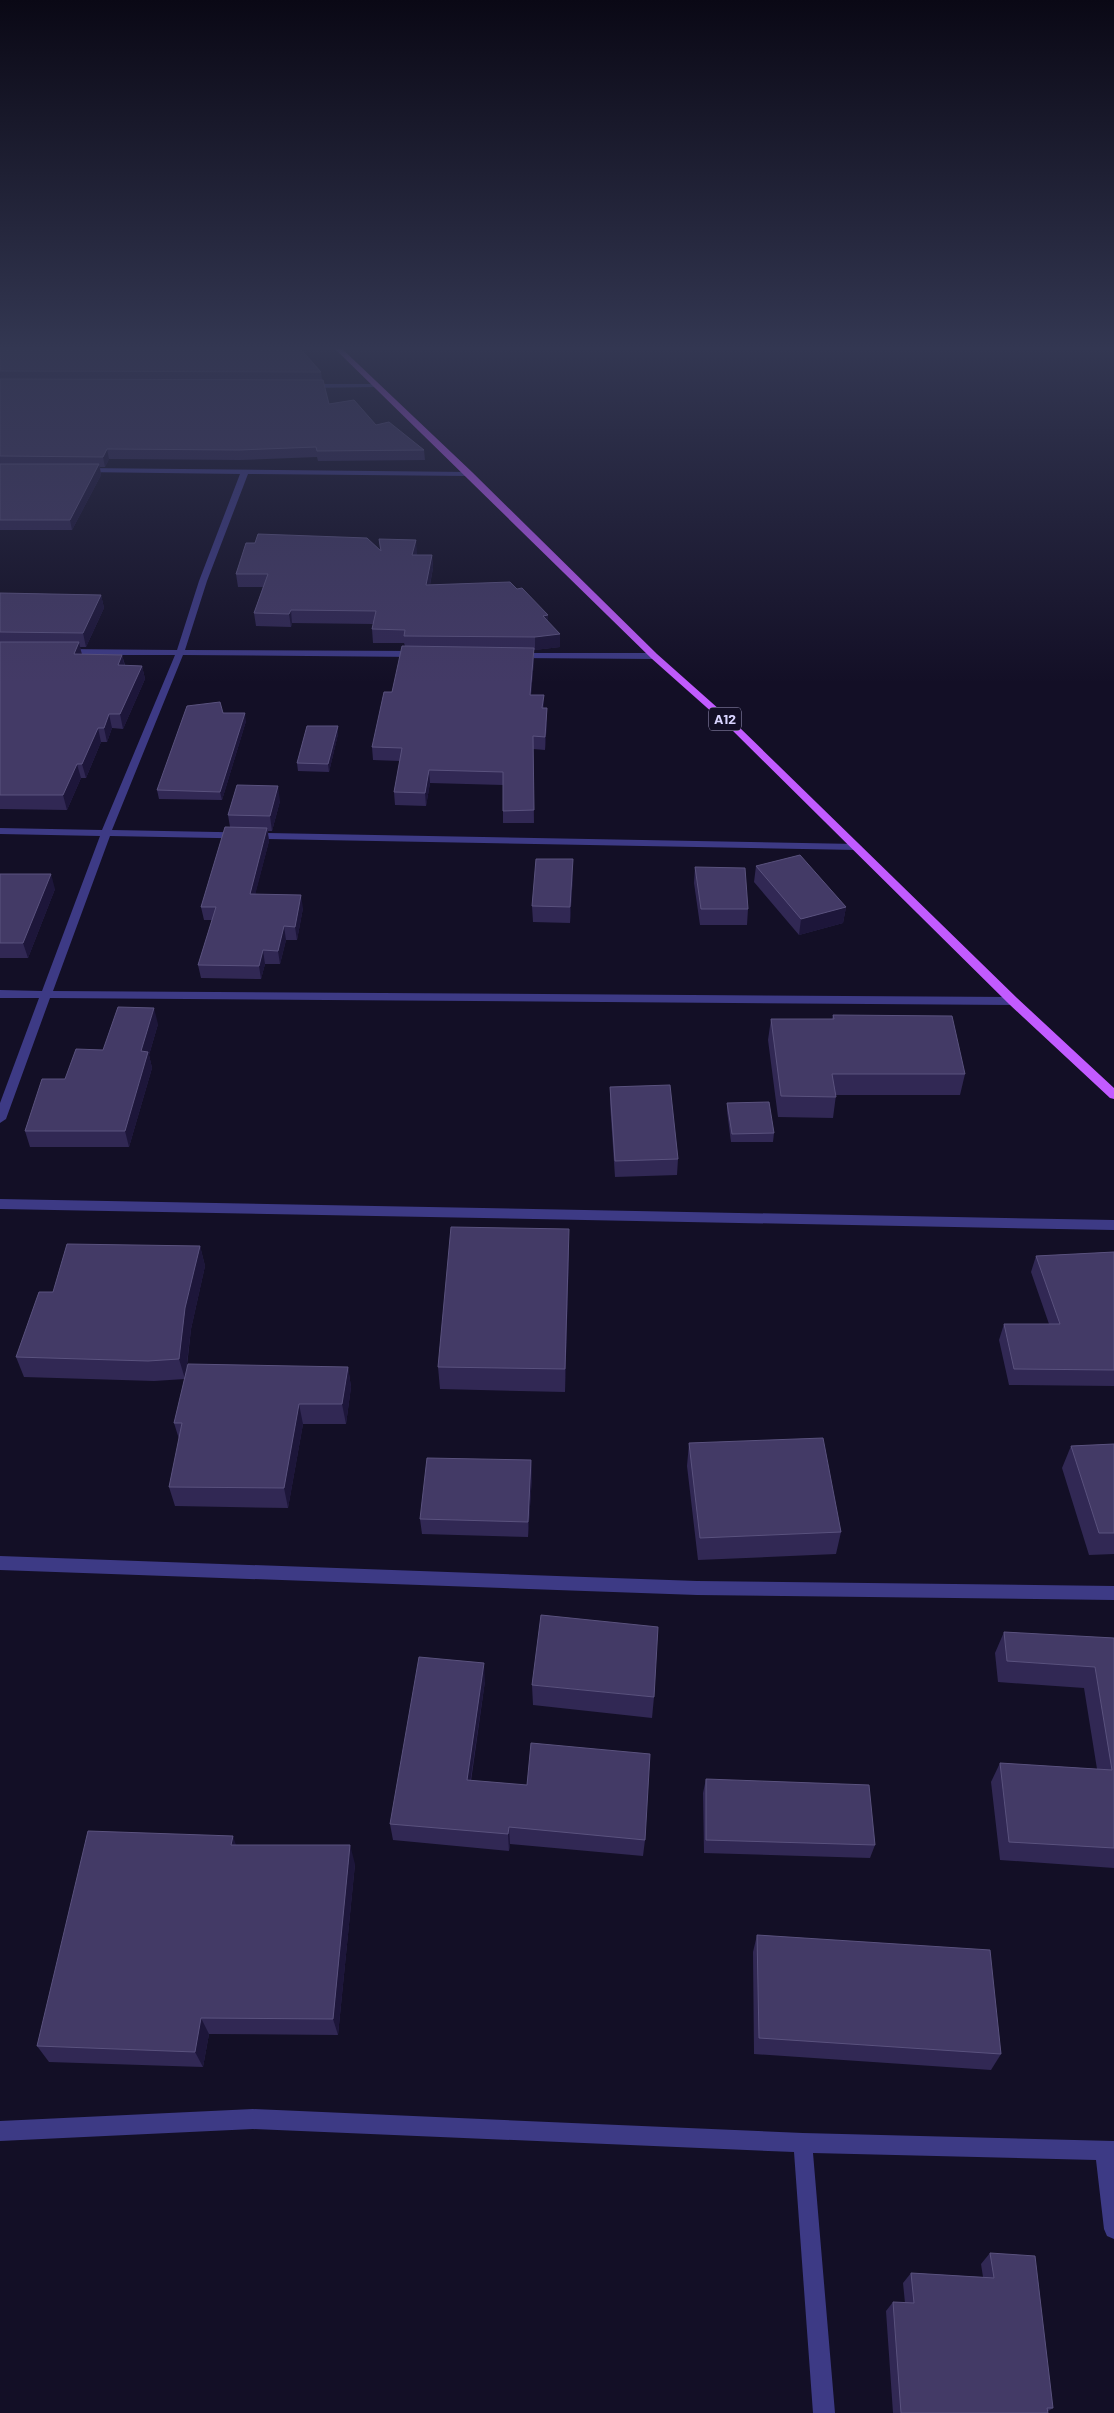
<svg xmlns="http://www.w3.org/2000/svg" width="1114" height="2413" font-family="Barlow,sans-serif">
<rect width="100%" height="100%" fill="#130f26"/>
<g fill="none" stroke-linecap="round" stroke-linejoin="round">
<path fill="#3d3a85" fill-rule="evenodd" d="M 376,384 L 378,385 L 378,387 L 307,388 L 304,386 L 307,384 Z
M 84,468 L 469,472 L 473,474 L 469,476 L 248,474 L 207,581 L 185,650 L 417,651 L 421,654 L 417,657 L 183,655 L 112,830 L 857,844 L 862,847 L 857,850 L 110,836 L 53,991 L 1013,997 L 1019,1001 L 1013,1005 L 50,998 L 6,1119 L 0,1123 L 0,1103 L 39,998 L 0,998 L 0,990 L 42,991 L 100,836 L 0,834 L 0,828 L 102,830 L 175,655 L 65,655 L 61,652 L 65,649 L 177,650 L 199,581 L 240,474 L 81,472 L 81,468 Z
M 514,653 L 654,653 L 658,656 L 654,659 L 517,658 L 513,655 Z
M 0,1199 L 1114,1220 L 1114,1230 L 0,1209 Z
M 0,1556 L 697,1581 L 1114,1586 L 1114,1600 L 697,1595 L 0,1570 Z
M 253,2109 L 803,2133 L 1114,2141 L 1114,2239 L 1107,2236 L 1104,2229 L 1096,2160 L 813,2153 L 835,2413 L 813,2413 L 794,2152 L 253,2129 L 0,2141 L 0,2121 Z"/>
<path fill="#c25bff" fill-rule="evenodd" d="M 331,345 L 338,345 L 472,472 L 657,654 L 738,726 L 1017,998 L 1114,1088 L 1114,1099 L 1110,1098 L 1009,1004 L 732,730 L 651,658 Z"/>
</g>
<path fill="#312854" d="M 0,345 L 209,345 L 208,347 L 321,372 L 322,380 L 329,404 L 376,425 L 424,450 L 425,460 L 318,461 L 317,457 L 240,460 L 109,459 L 105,467 L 100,467 L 101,475 L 72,530 L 0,530 Z
M 379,539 L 417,553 L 416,555 L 432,555 L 433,568 L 430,585 L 517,589 L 548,615 L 548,622 L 560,647 L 534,650 L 534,660 L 531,695 L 544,708 L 547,708 L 547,721 L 545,750 L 533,749 L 534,823 L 503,823 L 503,785 L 430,783 L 426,806 L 395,805 L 394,792 L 400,761 L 373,760 L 372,747 L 392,692 L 405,646 L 404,643 L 373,643 L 372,629 L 373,624 L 292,623 L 291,627 L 256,626 L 254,613 L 263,587 L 238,587 L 236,574 L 380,550 Z
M 0,593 L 101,595 L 104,608 L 86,647 L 80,647 L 82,654 L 122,655 L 125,665 L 142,666 L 145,679 L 123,729 L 112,728 L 107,742 L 101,742 L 86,778 L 81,778 L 67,810 L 0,809 Z
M 223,713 L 246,721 L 222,800 L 159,799 L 157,790 Z
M 338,734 L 329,772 L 298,771 L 297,763 Z
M 280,801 L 272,831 L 268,831 L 269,841 L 255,894 L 303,908 L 297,940 L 286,940 L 280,964 L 265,964 L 261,979 L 201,978 L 198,965 L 212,920 L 204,920 L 201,907 L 230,827 L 228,815 Z
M 756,866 L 846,907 L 843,923 L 799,935 L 754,882 Z
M 695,867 L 748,909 L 747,925 L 700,925 L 694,883 Z
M 0,874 L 55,889 L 28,958 L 0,958 Z
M 573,875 L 570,923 L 533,922 L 532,906 Z
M 833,1015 L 965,1074 L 960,1095 L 836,1095 L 833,1118 L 778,1117 L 768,1040 L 771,1019 L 832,1019 Z
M 158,1024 L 149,1055 L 152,1068 L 129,1147 L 30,1147 L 25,1131 L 65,1079 L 103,1050 Z
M 610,1087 L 678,1159 L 677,1175 L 615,1177 L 610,1103 Z
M 727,1103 L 774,1133 L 773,1142 L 731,1142 L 727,1111 Z
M 200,1246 L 205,1266 L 191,1329 L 186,1375 L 348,1367 L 351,1387 L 346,1424 L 303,1424 L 288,1508 L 175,1506 L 169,1487 L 179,1439 L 174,1423 L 185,1379 L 154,1381 L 24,1377 L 16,1357 L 53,1292 Z
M 569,1252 L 565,1392 L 440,1389 L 438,1367 Z
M 1114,1252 L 1114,1386 L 1009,1385 L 999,1340 L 1004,1324 L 1049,1324 L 1031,1272 L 1036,1256 Z
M 689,1443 L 841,1532 L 836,1554 L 698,1560 L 687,1466 Z
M 1114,1444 L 1114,1554 L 1089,1555 L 1062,1468 L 1071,1446 Z
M 531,1460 L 532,1476 L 528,1537 L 422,1534 L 420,1519 Z
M 1004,1632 L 1114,1638 L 1114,1868 L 1000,1860 L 991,1782 L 1000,1763 L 1097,1769 L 1084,1688 L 998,1682 L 995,1653 Z
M 485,1681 L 471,1781 L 645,1840 L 643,1856 L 510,1844 L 509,1851 L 393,1840 L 390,1824 Z
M 532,1685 L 654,1697 L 652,1718 L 533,1705 Z
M 706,1779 L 875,1845 L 870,1858 L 704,1853 L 703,1793 Z
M 236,1845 L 355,1864 L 338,2035 L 209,2034 L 203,2067 L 49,2062 L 37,2046 Z
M 757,1935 L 1001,2054 L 991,2070 L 754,2054 L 753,1952 Z
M 990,2253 L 1053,2408 L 1047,2412 L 1048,2413 L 893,2413 L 886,2311 L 893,2302 L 905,2303 L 903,2283 L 911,2273 L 983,2277 L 981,2264 Z"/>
<path fill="#1d163a" d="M 204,345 L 209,345 L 204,358 L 202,348 Z
M 107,449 L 109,459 L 105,467 L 103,457 Z
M 99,464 L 101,475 L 72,530 L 70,520 Z
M 416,540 L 417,553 L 412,568 L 412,555 Z
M 432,555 L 433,568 L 427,599 L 426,585 Z
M 101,595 L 104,608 L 86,647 L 83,633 Z
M 291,610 L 292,623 L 291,627 L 289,614 Z
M 548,615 L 548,628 L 543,616 Z
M 560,634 L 560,647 L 535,650 L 535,637 Z
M 79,642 L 82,656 L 74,654 Z
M 534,648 L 534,660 L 530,707 L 530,695 Z
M 122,655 L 125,668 L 118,665 Z
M 142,666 L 145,679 L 123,729 L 120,714 Z
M 544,695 L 544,708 L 542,721 L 542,708 Z
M 547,708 L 547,721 L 545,750 L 545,737 Z
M 245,713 L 246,721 L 222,800 L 220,792 Z
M 109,714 L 112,728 L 107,742 L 104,728 Z
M 338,726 L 338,734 L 329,772 L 328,764 Z
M 98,728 L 101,742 L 86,778 L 82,764 Z
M 77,764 L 81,778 L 67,810 L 63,795 Z
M 429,770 L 430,783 L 426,806 L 425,793 Z
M 278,786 L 280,801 L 272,831 L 270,816 Z
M 267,828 L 269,841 L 252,907 L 250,894 Z
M 573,859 L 573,875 L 570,923 L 570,907 Z
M 51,874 L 55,889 L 28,958 L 23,943 Z
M 301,895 L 303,908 L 297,940 L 295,927 Z
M 846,907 L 843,923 L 799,935 L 801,919 Z
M 284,926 L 286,940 L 280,964 L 278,951 Z
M 263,950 L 265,964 L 261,979 L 259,966 Z
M 154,1008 L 158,1024 L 149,1055 L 152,1068 L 129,1147 L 125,1131 L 141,1051 Z
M 569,1229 L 569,1252 L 565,1392 L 565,1369 Z
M 200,1246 L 205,1266 L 191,1329 L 185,1379 L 179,1359 L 185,1308 Z
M 348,1367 L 351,1387 L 346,1424 L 342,1404 Z
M 299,1404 L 303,1424 L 288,1508 L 284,1488 Z
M 531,1460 L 532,1476 L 528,1537 L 528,1522 Z
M 484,1663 L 485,1681 L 468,1797 L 467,1780 Z
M 509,1827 L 510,1844 L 509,1851 L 508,1834 Z
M 233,1836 L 239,1854 L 231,1845 Z
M 350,1845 L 355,1864 L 338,2035 L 333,2019 Z
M 201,2018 L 209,2034 L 203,2067 L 195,2052 Z"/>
<path fill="#433a66" stroke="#5a527e" d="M 0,345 L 204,345 L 202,348 L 222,345 L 297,345 L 321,372 L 0,371 Z
M 0,379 L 323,380 L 329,404 L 354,400 L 376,425 L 389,422 L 424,450 L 317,451 L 316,447 L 239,450 L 107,449 L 103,457 L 0,456 Z
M 0,464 L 99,464 L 70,520 L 0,520 Z
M 258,534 L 367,538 L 381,551 L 379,539 L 416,540 L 412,555 L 432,555 L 426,585 L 510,582 L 517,589 L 522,588 L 548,615 L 543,616 L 560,634 L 535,637 L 404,636 L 405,630 L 372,629 L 376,611 L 291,610 L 289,614 L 254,613 L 268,574 L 236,574 L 246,543 L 255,543 Z
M 0,593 L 101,595 L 83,633 L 0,632 Z
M 0,642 L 79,642 L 74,654 L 122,655 L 118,665 L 142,666 L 120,714 L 109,714 L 104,728 L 98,728 L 82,764 L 77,764 L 63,795 L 0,795 Z
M 402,646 L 534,648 L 530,695 L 544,695 L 542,708 L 547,708 L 545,737 L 533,736 L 534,810 L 503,811 L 503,772 L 429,770 L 425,793 L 394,792 L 402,748 L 372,747 L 384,692 L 392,692 Z
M 220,702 L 223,713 L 245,713 L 220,792 L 157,790 L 187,706 Z
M 307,726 L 338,726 L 328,764 L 297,763 Z
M 237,785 L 278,786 L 270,816 L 228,815 Z
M 225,827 L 267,828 L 250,894 L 301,895 L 295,927 L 284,926 L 278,951 L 263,950 L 259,966 L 198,965 L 216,907 L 201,907 Z
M 800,855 L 846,907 L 801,919 L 756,866 Z
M 536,859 L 573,859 L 570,907 L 532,906 Z
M 695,867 L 745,868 L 748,909 L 701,909 Z
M 0,874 L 51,874 L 23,943 L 0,943 Z
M 118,1007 L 154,1008 L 141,1051 L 148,1052 L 125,1131 L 25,1131 L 42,1079 L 65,1079 L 76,1049 L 103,1050 Z
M 833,1015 L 952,1016 L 965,1074 L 832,1074 L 836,1097 L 781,1096 L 771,1019 L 834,1019 Z
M 670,1085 L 678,1159 L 615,1161 L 610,1087 Z
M 769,1102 L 774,1133 L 732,1134 L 727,1103 Z
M 451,1227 L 569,1229 L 565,1369 L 438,1367 Z
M 67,1244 L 200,1246 L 185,1308 L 179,1359 L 148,1361 L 16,1357 L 39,1292 L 53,1292 Z
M 1114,1252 L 1114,1370 L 1014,1369 L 1004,1324 L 1060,1324 L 1036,1256 Z
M 188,1364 L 348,1367 L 342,1404 L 299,1404 L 284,1488 L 169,1487 L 182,1423 L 174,1423 Z
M 823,1438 L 841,1532 L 700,1538 L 689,1443 Z
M 1114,1444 L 1114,1533 L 1099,1533 L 1071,1446 Z
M 427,1458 L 531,1460 L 528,1522 L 420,1519 Z
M 541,1615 L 658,1627 L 654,1697 L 532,1685 Z
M 1004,1632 L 1114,1638 L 1114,1848 L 1009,1842 L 1000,1763 L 1112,1770 L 1095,1667 L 1007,1661 Z
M 419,1657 L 484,1663 L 467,1780 L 527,1785 L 531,1743 L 650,1754 L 645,1840 L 509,1827 L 508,1834 L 390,1824 Z
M 706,1779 L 869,1785 L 875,1845 L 706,1840 Z
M 88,1831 L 233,1836 L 231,1845 L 350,1845 L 333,2019 L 201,2018 L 195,2052 L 37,2046 Z
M 757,1935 L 990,1950 L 1001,2054 L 759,2038 Z
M 990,2253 L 1035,2256 L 1053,2408 L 1047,2408 L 1048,2413 L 901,2413 L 893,2302 L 914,2303 L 911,2273 L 994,2278 Z"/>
<linearGradient id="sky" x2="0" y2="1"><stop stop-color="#0a0815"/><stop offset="0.51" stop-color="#333752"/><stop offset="1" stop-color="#333752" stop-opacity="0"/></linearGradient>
<rect width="1114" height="683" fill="url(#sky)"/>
<g text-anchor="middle" stroke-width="4" stroke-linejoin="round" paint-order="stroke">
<rect fill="#130f26" stroke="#9e99be" stroke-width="1" x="709" y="707.5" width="32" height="23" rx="4"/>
<g font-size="14" font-weight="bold" fill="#d9d4ff">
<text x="725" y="724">A12</text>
</g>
</g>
</svg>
